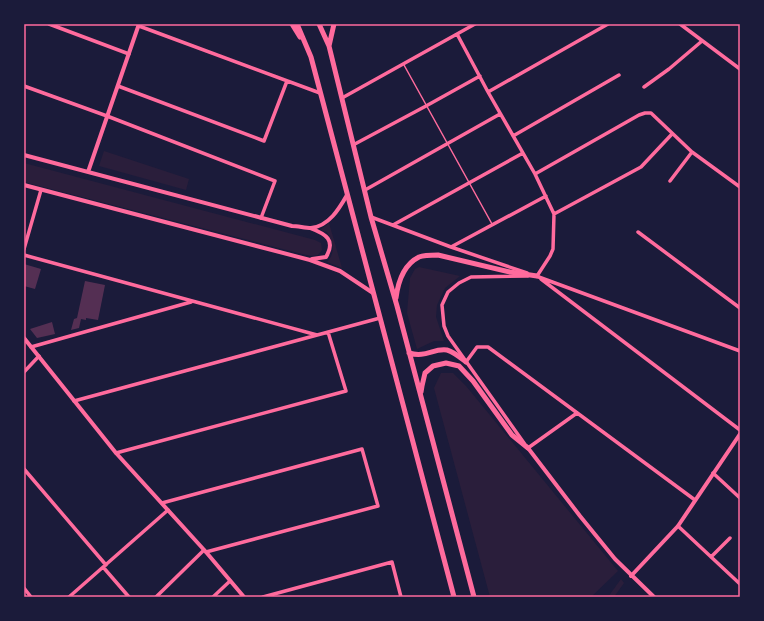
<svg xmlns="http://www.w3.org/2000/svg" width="764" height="621" font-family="Figtree,sans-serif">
<rect width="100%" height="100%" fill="#1b1b3a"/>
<path fill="#2a1e3b" d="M 104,151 L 189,179 L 186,190 L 99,166 Z
M 24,163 L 315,240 L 321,243 L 322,250 L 318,255 L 311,256 L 298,253 L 24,182 Z
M 329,223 L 342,268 L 327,262 C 336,253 333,242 327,232 L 320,230 Z
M 419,267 L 460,276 L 445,288 L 437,305 L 436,317 L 444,341 L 434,341 L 417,349 L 407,313 L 410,278 L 415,269 Z
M 441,373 L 453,373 L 466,386 L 618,571 L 591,597 L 490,597 L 434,388 Z
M 621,579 L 624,583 L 614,597 L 608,597 Z"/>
<path fill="#542f53" d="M 24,264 L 41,269 L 35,289 L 24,286 Z
M 85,281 L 105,285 L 98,320 L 86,318 L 86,320 L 81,319 L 79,328 L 71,330 L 74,319 L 77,318 Z
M 52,322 L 55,334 L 37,338 L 30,329 Z"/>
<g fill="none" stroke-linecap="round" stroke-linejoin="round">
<path stroke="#ff6b9d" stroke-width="1.5" d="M 404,65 L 492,224"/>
<path stroke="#ff6b9d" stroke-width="3.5" d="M 49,24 L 129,54
M 680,24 L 740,69
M 139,26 L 320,93
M 457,34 L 488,92 L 535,174 L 554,214 L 553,249 L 550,256 L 537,276
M 24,86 L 107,116 L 275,181 L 261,218
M 118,86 L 264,141 L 287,81
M 644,87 L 669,69 L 702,41
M 488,92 L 608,24
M 342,98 L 475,24
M 513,136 L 619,75
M 353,145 L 426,106 L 480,76
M 535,174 L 639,115 L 645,113 L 651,113 L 692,152 L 740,187
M 670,181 L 692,152
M 365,190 L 500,114
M 554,214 L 641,167 L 672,134
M 371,217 L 451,247 L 527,273
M 393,225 L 523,153
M 638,232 L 740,308
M 451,247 L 546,196
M 24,249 L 41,190
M 24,255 L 317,335
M 536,276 L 740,351
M 541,279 L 740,430
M 31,347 L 191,302
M 466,362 L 477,347 L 488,347 L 695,500
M 24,372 L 39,356
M 74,401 L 380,318
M 524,443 L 448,336 L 444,326 L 442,305 L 448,292 L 459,283 L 471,277 L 528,276
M 528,448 L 577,413
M 116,453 L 346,391 L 328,332
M 24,469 L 106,565
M 713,473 L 740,498
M 162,503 L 362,449 L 378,506 L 206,552
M 678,526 L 740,584
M 711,557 L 730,538
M 103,567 L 129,597
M 24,588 L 31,597
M 69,597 L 168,510
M 156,597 L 204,550
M 213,597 L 230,581
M 263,597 L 392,562 L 401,597"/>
<path stroke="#ff6b9d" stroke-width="4" d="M 24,155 L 292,226 C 298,226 305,228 311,228 C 329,226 339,209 347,195
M 88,172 L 139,24
M 24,185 L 310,260 L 340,271 L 373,293
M 310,228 C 326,234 336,240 326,257 L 312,259
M 24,338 L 116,453 L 206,552 L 244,597
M 528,448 L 580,516 L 615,559 L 654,597
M 631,576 L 678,526 L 740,434"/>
<path stroke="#ff6b9d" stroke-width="5" d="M 292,24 L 300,37
M 297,24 L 311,57 L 454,597
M 319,24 L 329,46 L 371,217 L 397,306 L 474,597
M 329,46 L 334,24
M 396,298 C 398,282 403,265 419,257 C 424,255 432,255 438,255 L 510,272 L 537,276
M 409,353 C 426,358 433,348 447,350 C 454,352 461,358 466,362
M 421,392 L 422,386 L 425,373 L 433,366 L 446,363 L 459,366 L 473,381 L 512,435 L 528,448"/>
</g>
<rect width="764" height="621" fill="none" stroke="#1b1b3a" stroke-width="50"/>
<rect x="25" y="25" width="714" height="571" fill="none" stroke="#ff6b9d" stroke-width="1.5"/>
</svg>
